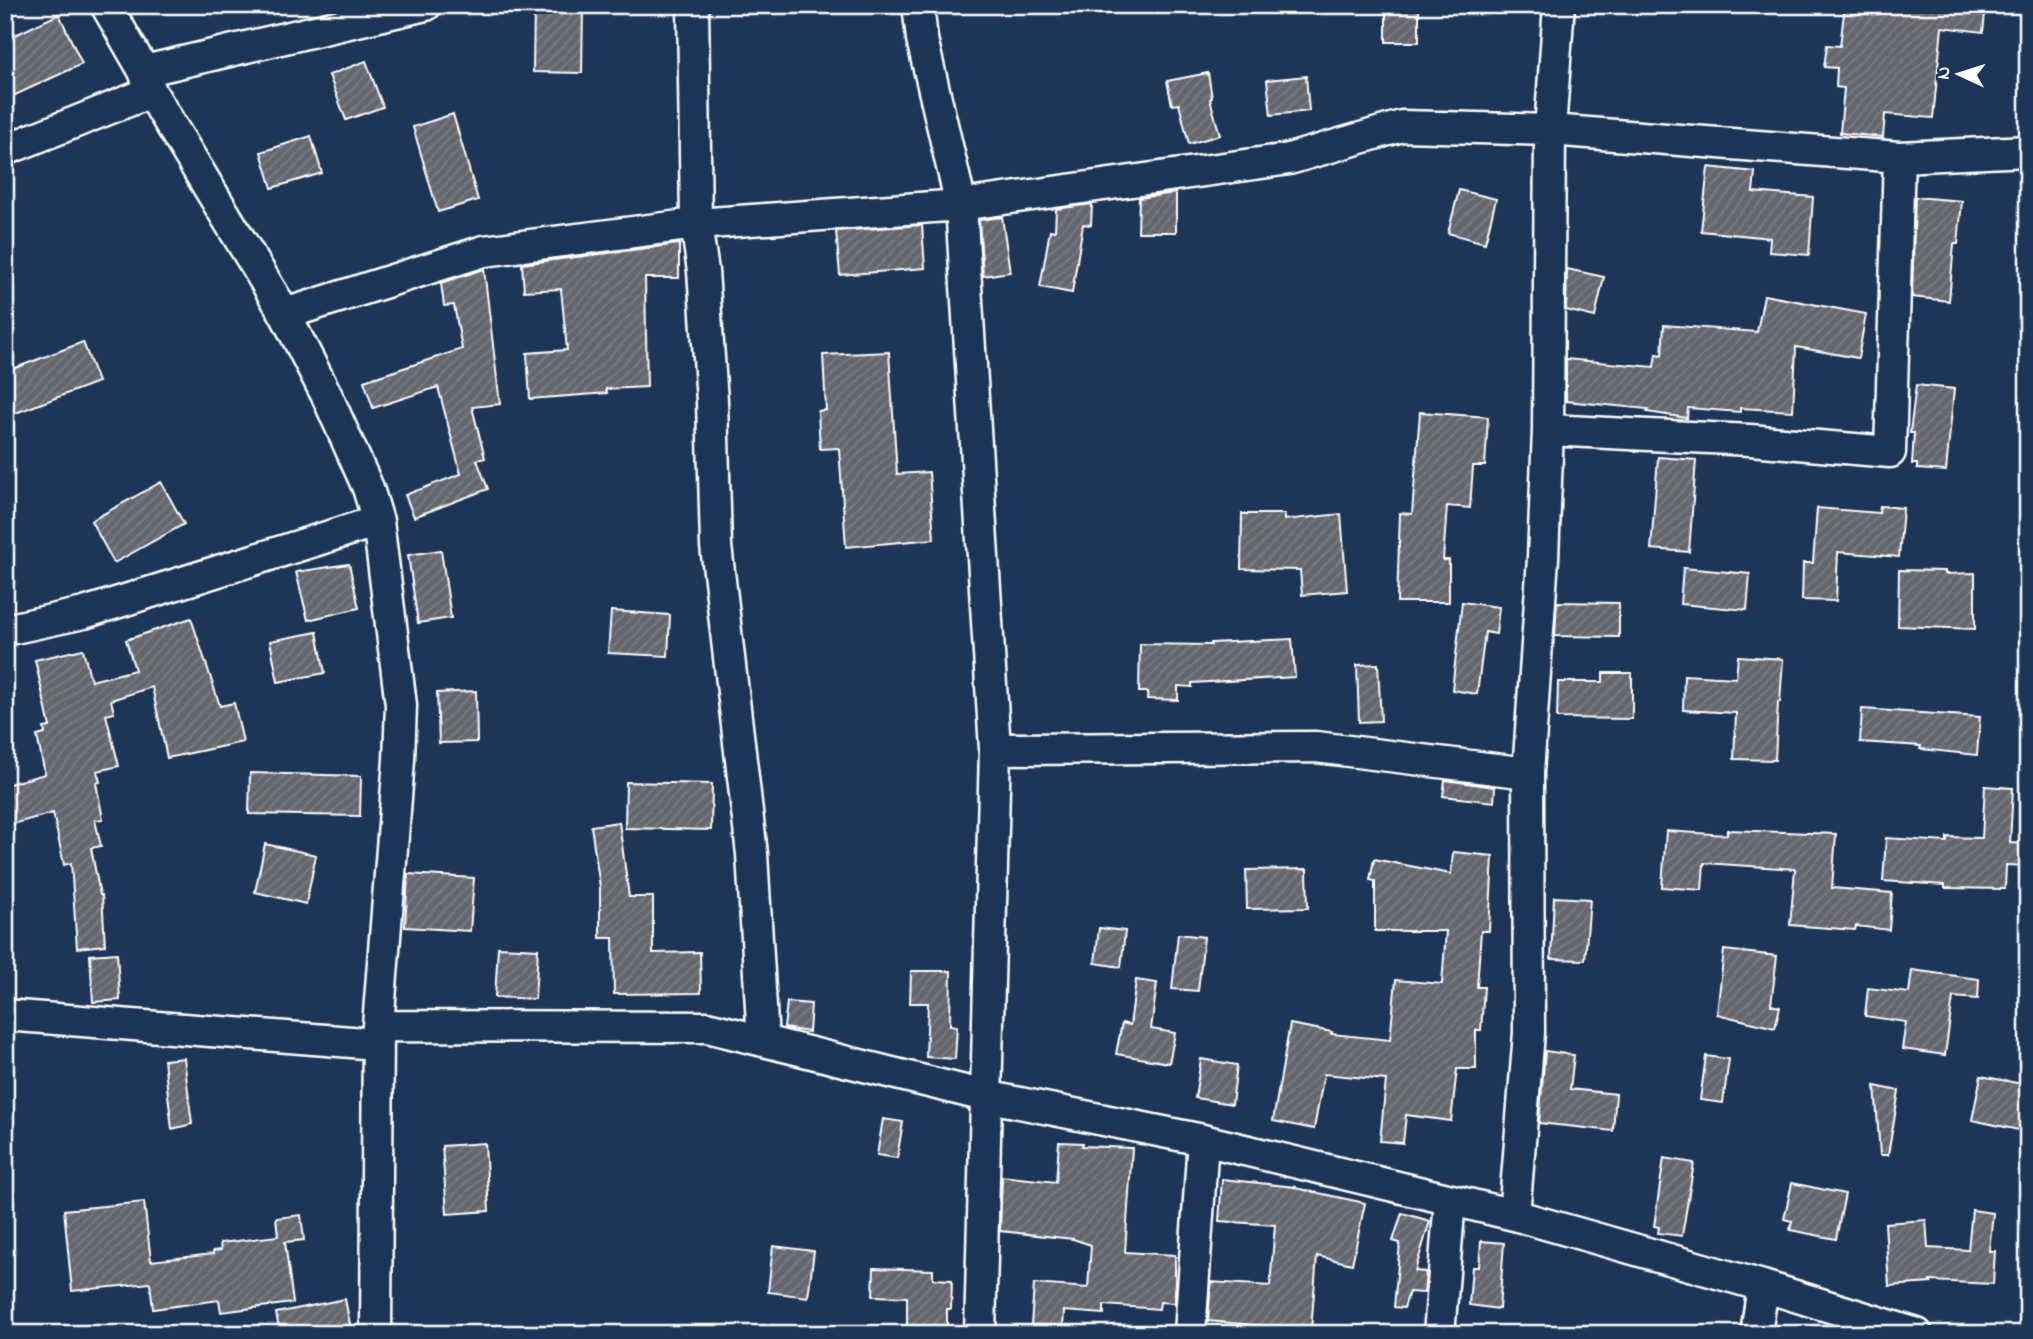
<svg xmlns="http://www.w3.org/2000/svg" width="2033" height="1339" font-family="'Indie Flower',sans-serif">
<defs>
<pattern id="building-hatch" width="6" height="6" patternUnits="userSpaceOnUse" patternTransform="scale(1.75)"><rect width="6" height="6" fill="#65666e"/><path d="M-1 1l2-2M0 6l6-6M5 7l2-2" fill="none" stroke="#7c7d84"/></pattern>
</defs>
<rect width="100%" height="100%" fill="#1d3557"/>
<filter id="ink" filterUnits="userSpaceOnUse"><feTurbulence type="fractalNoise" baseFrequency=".0143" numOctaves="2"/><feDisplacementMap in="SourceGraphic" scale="14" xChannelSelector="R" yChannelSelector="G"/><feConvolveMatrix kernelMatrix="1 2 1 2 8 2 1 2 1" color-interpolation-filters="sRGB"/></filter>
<g filter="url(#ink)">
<path fill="url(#building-hatch)" stroke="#fff" stroke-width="2" d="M 534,5 L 583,5 L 582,73 L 533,72 Z
M 1386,5 L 1419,5 L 1419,42 L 1386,42 Z
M 1845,5 L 1986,5 L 1983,32 L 1942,27 L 1933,118 L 1885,114 L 1883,137 L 1840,133 L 1844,88 L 1836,87 L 1837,68 L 1824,67 L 1827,45 L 1840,46 Z
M 59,14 L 82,64 L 11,97 L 5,85 L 5,40 Z
M 366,61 L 383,107 L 346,120 L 329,75 Z
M 1208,73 L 1212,98 L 1210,99 L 1220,135 L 1189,144 L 1179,104 L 1172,105 L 1167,81 Z
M 1306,76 L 1309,111 L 1271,115 L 1267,80 Z
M 453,114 L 478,200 L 438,212 L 413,127 Z
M 311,136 L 322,173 L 272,188 L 261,152 Z
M 1708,167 L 1755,172 L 1753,192 L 1813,197 L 1809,255 L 1769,252 L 1770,238 L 1701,231 Z
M 1459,190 L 1496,199 L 1485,243 L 1448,233 Z
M 1176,193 L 1176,232 L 1138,232 L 1139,198 Z
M 1915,197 L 1962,201 L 1958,244 L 1954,244 L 1949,301 L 1912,297 Z
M 1092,204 L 1091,225 L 1083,224 L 1072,293 L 1040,287 L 1050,230 L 1055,231 L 1056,209 Z
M 1002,217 L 1010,272 L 983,276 L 979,220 Z
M 922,225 L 925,268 L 840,275 L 836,231 Z
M 679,244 L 679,278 L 645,278 L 647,387 L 606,389 L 607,393 L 530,399 L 527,353 L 567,350 L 561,289 L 524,291 L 522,264 Z
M 484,269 L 500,404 L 472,407 L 485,458 L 477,460 L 488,489 L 414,517 L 405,495 L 461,474 L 438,387 L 373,408 L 364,381 L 462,349 L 454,305 L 444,306 L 441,283 Z
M 1567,269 L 1604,277 L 1595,317 L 1566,310 Z
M 1764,295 L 1866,314 L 1858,358 L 1796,347 L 1793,411 L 1740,408 L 1740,412 L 1688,408 L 1687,418 L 1647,412 L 1648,409 L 1566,401 L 1566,359 L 1654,367 L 1656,354 L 1662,355 L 1664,325 L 1757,332 Z
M 83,342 L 98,382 L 5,417 L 5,372 Z
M 889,352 L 897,474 L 929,472 L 934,539 L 846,547 L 839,448 L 820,449 L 818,411 L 826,410 L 823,355 Z
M 1916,385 L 1954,389 L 1946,471 L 1917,469 L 1917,464 L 1912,464 L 1914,433 L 1910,433 Z
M 1420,412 L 1488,417 L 1485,466 L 1473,466 L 1470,508 L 1447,506 L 1443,560 L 1449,560 L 1449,602 L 1397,602 L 1400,513 L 1412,514 Z
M 1658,457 L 1696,460 L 1689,552 L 1651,549 Z
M 161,482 L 184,524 L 114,563 L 91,521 Z
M 1880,506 L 1903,508 L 1899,557 L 1838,552 L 1836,601 L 1802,600 L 1803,563 L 1813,563 L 1817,508 L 1879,513 Z
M 1242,514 L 1284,514 L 1284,520 L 1341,514 L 1347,591 L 1302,595 L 1300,570 L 1241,569 Z
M 441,550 L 451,618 L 418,623 L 408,555 Z
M 349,564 L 359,608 L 308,620 L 296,572 Z
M 1683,568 L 1750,574 L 1747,610 L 1680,604 Z
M 1899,570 L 1945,571 L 1945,574 L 1975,573 L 1975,629 L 1898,626 Z
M 1462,602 L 1499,607 L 1496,634 L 1485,632 L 1477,694 L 1452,690 Z
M 1557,602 L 1619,603 L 1619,637 L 1555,636 Z
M 611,611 L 670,615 L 668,656 L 608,653 Z
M 191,618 L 220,706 L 234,703 L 243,742 L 167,758 L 152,687 L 111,700 L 114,713 L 106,715 L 119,766 L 97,771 L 100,782 L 96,783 L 103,819 L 95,820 L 101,846 L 91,848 L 100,895 L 102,895 L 105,945 L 77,948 L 71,863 L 64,865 L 53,813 L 5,826 L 5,785 L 45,774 L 37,736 L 45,734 L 44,728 L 50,727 L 35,660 L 83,649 L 91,681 L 135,670 L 126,640 Z
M 317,632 L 325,673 L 278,682 L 270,641 Z
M 1292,639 L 1295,677 L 1192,683 L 1192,687 L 1178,686 L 1178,700 L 1147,699 L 1148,692 L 1139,692 L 1140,644 L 1211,645 L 1211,643 Z
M 1738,656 L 1783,659 L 1780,702 L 1778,702 L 1775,760 L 1734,759 L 1736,713 L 1683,710 L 1684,675 L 1736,678 Z
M 1378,664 L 1381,721 L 1359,722 L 1357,665 Z
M 1603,673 L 1632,673 L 1632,719 L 1557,718 L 1558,682 L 1603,682 Z
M 476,691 L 477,742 L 439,743 L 437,693 Z
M 1862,709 L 1980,717 L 1977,755 L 1920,749 L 1921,746 L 1860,742 Z
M 250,773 L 361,776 L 360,816 L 249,814 Z
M 1445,780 L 1495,787 L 1494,802 L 1443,796 Z
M 626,782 L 712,784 L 711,830 L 625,828 Z
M 1985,786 L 2013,788 L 2010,843 L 2028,844 L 2028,866 L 2006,865 L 2005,889 L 1945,888 L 1945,885 L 1883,881 L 1886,838 L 1947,842 L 1947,837 L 1982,838 Z
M 619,822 L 629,897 L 653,897 L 653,953 L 700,952 L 701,993 L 614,994 L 613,938 L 600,938 L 600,887 L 591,826 Z
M 1727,830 L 1836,834 L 1832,888 L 1892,893 L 1889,930 L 1856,926 L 1855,930 L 1790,925 L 1795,869 L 1704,863 L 1702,890 L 1662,887 L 1666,831 L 1727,835 Z
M 265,844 L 316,855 L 306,904 L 255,892 Z
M 1453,852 L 1493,856 L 1489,931 L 1481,931 L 1477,987 L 1484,987 L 1481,1030 L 1476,1030 L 1476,1069 L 1457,1069 L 1451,1121 L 1406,1115 L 1403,1143 L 1380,1141 L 1386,1080 L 1324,1074 L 1314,1129 L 1273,1121 L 1290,1024 L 1332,1032 L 1331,1034 L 1390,1040 L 1396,980 L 1442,984 L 1446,931 L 1375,931 L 1375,881 L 1370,880 L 1374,859 L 1451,874 Z
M 1307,869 L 1308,908 L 1247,909 L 1246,870 Z
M 408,874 L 474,878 L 470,931 L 405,927 Z
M 1554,897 L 1590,899 L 1585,960 L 1551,959 Z
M 1099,928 L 1125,931 L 1121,967 L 1095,963 Z
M 1178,934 L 1204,937 L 1198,991 L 1172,989 Z
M 498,947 L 538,949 L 535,999 L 495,997 Z
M 1724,950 L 1777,956 L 1771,1005 L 1780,1007 L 1775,1028 L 1717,1014 Z
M 117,953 L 120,1000 L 93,1002 L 90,955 Z
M 1912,970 L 1979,979 L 1978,999 L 1953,997 L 1945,1055 L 1902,1049 L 1906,1022 L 1865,1016 L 1868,988 L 1909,993 Z
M 911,971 L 951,971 L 950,1025 L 957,1026 L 955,1059 L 926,1057 L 928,1003 L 910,1003 Z
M 1136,980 L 1157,983 L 1151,1029 L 1175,1033 L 1169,1063 L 1116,1054 L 1122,1023 L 1130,1025 Z
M 787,1002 L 811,1004 L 809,1032 L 784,1028 Z
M 1545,1051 L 1574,1055 L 1570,1089 L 1616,1094 L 1613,1131 L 1539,1123 Z
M 1706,1056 L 1729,1059 L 1723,1103 L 1700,1100 Z
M 184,1058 L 192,1124 L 172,1129 L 164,1060 Z
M 1201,1059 L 1237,1065 L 1232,1104 L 1195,1098 Z
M 1981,1076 L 2028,1085 L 2028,1132 L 1972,1120 Z
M 1875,1086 L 1899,1091 L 1888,1155 L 1880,1155 Z
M 883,1119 L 903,1122 L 897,1158 L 877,1155 Z
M 1059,1142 L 1083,1143 L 1082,1146 L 1132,1148 L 1125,1252 L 1175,1255 L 1175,1303 L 1160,1302 L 1159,1309 L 1104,1305 L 1104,1314 L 1064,1311 L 1063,1327 L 1031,1325 L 1034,1284 L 1088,1288 L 1091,1245 L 1073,1239 L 1000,1231 L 1002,1176 L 1056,1182 Z
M 485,1143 L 489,1211 L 447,1214 L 442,1146 Z
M 1664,1158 L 1694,1163 L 1682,1236 L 1658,1233 L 1659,1227 L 1654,1226 Z
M 1222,1179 L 1295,1187 L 1295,1188 L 1365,1203 L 1352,1264 L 1317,1256 L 1311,1330 L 1208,1321 L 1211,1282 L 1270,1286 L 1275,1225 L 1219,1221 Z
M 1792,1183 L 1845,1194 L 1836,1239 L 1790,1230 L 1792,1221 L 1784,1219 Z
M 144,1202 L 151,1261 L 213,1254 L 213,1251 L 221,1250 L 220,1243 L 278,1236 L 276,1218 L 301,1215 L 304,1240 L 285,1242 L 293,1303 L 221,1312 L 219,1300 L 153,1309 L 150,1283 L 72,1291 L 64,1210 Z
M 1972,1210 L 1993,1213 L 1989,1251 L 1995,1251 L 1993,1284 L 1930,1281 L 1931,1283 L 1889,1286 L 1885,1223 L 1926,1220 L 1928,1248 L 1968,1250 Z
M 1402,1213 L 1430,1221 L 1415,1271 L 1426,1272 L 1424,1293 L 1409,1292 L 1404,1308 L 1394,1307 L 1400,1243 L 1393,1241 Z
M 1481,1241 L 1504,1243 L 1499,1309 L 1469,1305 L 1472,1267 L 1479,1267 Z
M 773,1246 L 814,1251 L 808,1297 L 768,1292 Z
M 874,1268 L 933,1270 L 933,1279 L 952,1280 L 951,1309 L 947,1309 L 947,1334 L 907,1334 L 907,1297 L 873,1296 Z
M 345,1299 L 352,1334 L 280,1334 L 276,1313 Z"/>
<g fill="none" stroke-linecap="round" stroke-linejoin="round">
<defs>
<path id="minor" d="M 106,5 L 144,71 L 151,92 L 285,314 L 327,396 L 368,488 L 378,521 L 401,705 L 399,760 L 378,1026 L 376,1334
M 693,5 L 696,224 L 703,271 L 712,401 L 716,546 L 752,854 L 763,1041
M 918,5 L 922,39 L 961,205 L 995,749 L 980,1334
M 144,71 L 426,5
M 5,150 L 151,92
M 285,314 L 484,251 L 696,224 L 961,205 L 1289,159 L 1402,126 L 1550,130 L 1899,157 L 2028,151
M 1548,430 L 1750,440 L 1890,452 L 1899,157
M 5,630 L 84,613 L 378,521
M 995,749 L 1316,747 L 1528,773
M 5,1015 L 377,1044
M 378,1026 L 707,1027 L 985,1096 L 1203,1140 L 1514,1215 L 1763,1286 L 1917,1334
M 1514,1215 L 1529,1033 L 1528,773 L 1543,558 L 1548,430 L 1550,130 L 1559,5
M 1190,1334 L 1203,1140
M 1439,1334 L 1450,1200
M 1756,1334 L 1763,1286"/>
</defs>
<use href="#minor" stroke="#fff" stroke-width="35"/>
<use href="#minor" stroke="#1d3557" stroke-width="30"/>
</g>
</g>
<rect width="2033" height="1339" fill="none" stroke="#1d3557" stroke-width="28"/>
<rect x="14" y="14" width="2005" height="1311" fill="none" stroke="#fff" stroke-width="2.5" filter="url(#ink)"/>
<g transform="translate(1959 74) rotate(274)" stroke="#1d3557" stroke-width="5" paint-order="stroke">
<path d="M0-5L12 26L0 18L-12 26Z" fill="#ffffff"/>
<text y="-10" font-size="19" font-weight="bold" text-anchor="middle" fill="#ffffff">N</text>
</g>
</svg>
